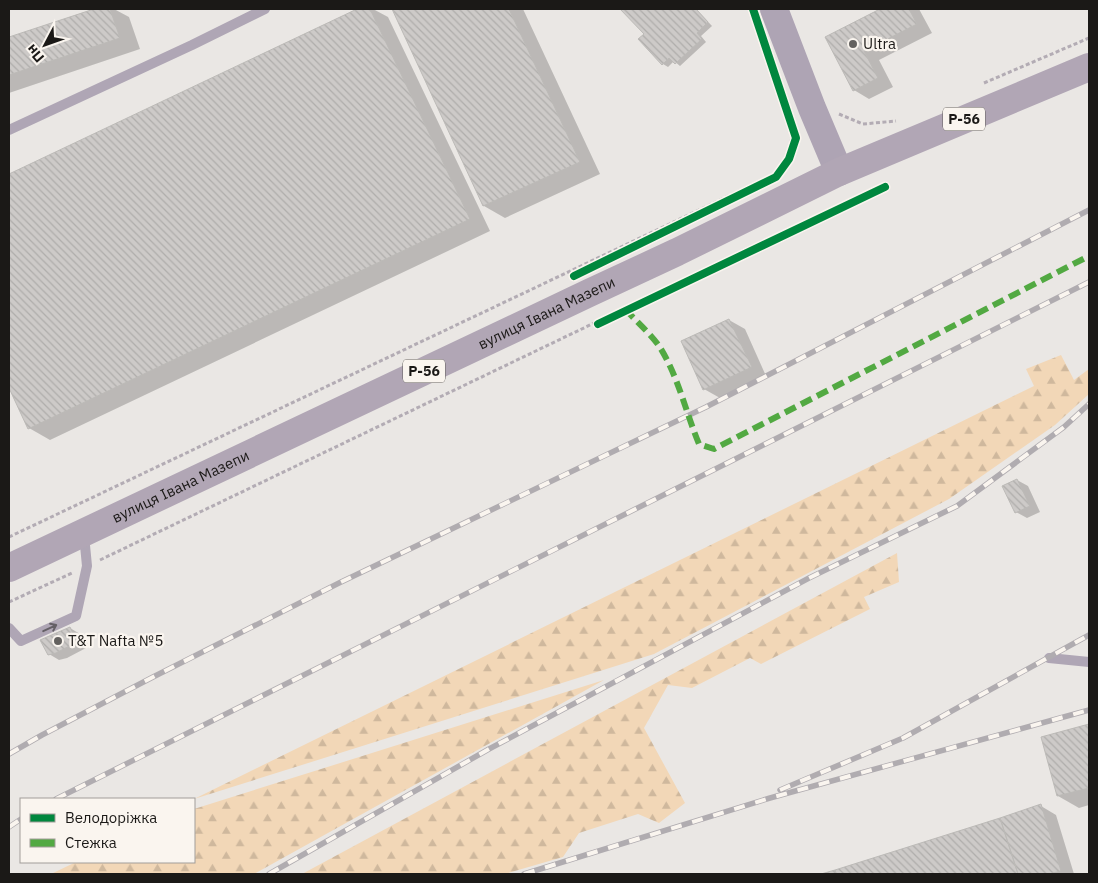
<svg xmlns="http://www.w3.org/2000/svg" width="1098" height="883" font-family="'IBM Plex Sans',sans-serif">
<defs>
<pattern id="forest-firs" width="22" height="20" patternUnits="userSpaceOnUse" patternTransform="scale(1.25)"><rect width="22" height="20" fill="#f2d7b7"/><path d="M5 1l3.5 6h-7zM16 11l3.5 6h-7z" fill="#cfb89d"/></pattern>
<pattern id="building-back-hatch" width="6" height="6" patternUnits="userSpaceOnUse" patternTransform="scale(1.25)"><rect width="6" height="6" fill="#cdcac8"/><path d="M-1 5l2 2M0 0l6 6M5-1l2 2" fill="none" stroke="#afadab"/></pattern>
</defs>
<rect width="100%" height="100%" fill="#eae7e4"/>
<path fill="url(#forest-firs)" d="M 1061,355 L 1074,380 L 1089,369 L 1089,394 L 1055,425 L 949,499 L 654,654 L 194,799 L 1034,386 L 1026,369 Z
M 897,553 L 899,582 L 864,597 L 870,609 L 761,664 L 750,658 L 692,688 L 668,685 L 644,728 L 685,803 L 659,823 L 638,814 L 579,833 L 563,857 L 505,874 L 302,874 Z
M 604,680 L 254,874 L 51,874 L 76,862 L 194,862 L 194,809 Z"/>
<path fill="#0003" d="M 97,9 L 114,9 L 129,17 L 140,49 L 9,93 L 9,38 Z
M 359,9 L 373,9 L 388,17 L 490,231 L 50,440 L 29,428 L 9,385 L 9,175 Z
M 393,9 L 523,9 L 600,174 L 505,218 L 484,206 Z
M 622,9 L 696,9 L 712,26 L 701,36 L 706,42 L 680,66 L 674,61 L 668,67 L 663,64 L 646,34 Z
M 882,9 L 919,9 L 932,33 L 879,60 L 893,87 L 869,99 L 854,90 L 826,38 Z
M 729,320 L 745,329 L 766,376 L 720,398 L 704,389 Z
M 1017,480 L 1028,486 L 1040,512 L 1027,518 L 1016,512 L 1004,486 Z
M 70,628 L 80,634 L 86,648 L 67,658 L 59,660 L 49,654 Z
M 1089,725 L 1089,805 L 1079,808 L 1058,796 L 1042,738 Z
M 1041,806 L 1056,815 L 1074,874 L 825,874 Z"/>
<path fill="url(#building-back-hatch)" stroke="#bcbab7" d="M 94,9 L 110,9 L 120,38 L 9,75 L 9,37 Z
M 357,9 L 370,9 L 470,219 L 28,429 L 9,388 L 9,174 Z
M 392,9 L 509,9 L 580,162 L 483,206 Z
M 620,9 L 696,9 L 708,22 L 697,33 L 702,39 L 675,64 L 669,58 L 662,65 L 638,39 L 644,34 Z
M 880,9 L 909,9 L 917,24 L 864,51 L 878,78 L 853,91 L 825,37 Z
M 729,319 L 752,367 L 703,390 L 681,341 Z
M 1017,479 L 1030,506 L 1015,513 L 1002,486 Z
M 70,627 L 77,642 L 56,653 L 48,655 L 40,640 Z
M 1089,724 L 1089,788 L 1057,796 L 1041,737 Z
M 1041,804 L 1061,871 L 1049,874 L 1018,874 L 1000,818 Z
M 1000,818 L 1018,874 L 836,874 L 835,870 Z
M 835,870 L 836,874 L 821,874 Z"/>
<g fill="none" stroke-linecap="round" stroke-linejoin="round">
<path stroke="#b3acb4" stroke-width="3" stroke-dasharray="4 2.5" stroke-linecap="butt" d="M 984,83 L 1089,38
M 839,114 L 863,124 L 896,121
M 9,537 L 775,174 L 787,157 L 792,137 L 767,62
M 100,560 L 884,184
M 9,602 L 72,573"/>
<path stroke="#afa6b5" stroke-width="10" d="M 9,130 L 192,45 L 265,9
M 9,628 L 21,641 L 76,616 L 87,566 L 84,535
M 1049,658 L 1089,662"/>
<path stroke="#aea4b4" stroke-width="28" d="M 774,9 L 812,108 L 839,172"/>
<path stroke="#b1a6b5" stroke-width="28" id="s1" d="M 9,568 L 589,293 L 677,252 L 839,172 L 1089,67"/>
<defs>
<path id="rail" d="M 9,754 L 42,735 L 153,677 L 339,583 L 706,407 L 1089,210
M 780,790 L 903,738 L 1089,635
M 56,799 L 1089,282
M 9,827 L 21,819
M 269,874 L 489,749 L 809,578 L 957,506 L 1064,427 L 1089,404
M 524,874 L 770,798 L 1089,710"/>
</defs>
<use href="#rail" stroke="#b0acb0" stroke-width="5.5"/>
<use href="#rail" stroke="#faf5ef" stroke-width="4" stroke-dasharray="11" stroke-linecap="butt"/>
<path stroke="#52a942" stroke-width="6" stroke-dasharray="12 6" stroke-linecap="butt" d="M 625,309 C 636,321 653,336 661,349 C 679,379 686,413 699,444 L 714,449 L 1089,256"/>
<defs>
<path id="cycleway" d="M 574,276 L 776,177 L 789,159 L 796,138 L 753,9
M 598,324 L 885,187"/>
</defs>
<use href="#cycleway" stroke="#faf5ef" stroke-width="11"/>
<use href="#cycleway" stroke="#00873e" stroke-width="8"/>
</g>
<defs><path id="oneway-shaft" d="M-6 0H5M1.5-3L5.5 0L1.5 3" fill="none" stroke-width="1.6" stroke-linecap="round" stroke-linejoin="round" transform="scale(1.25)"/></defs>
<use stroke="#656066" href="#oneway-shaft" transform="translate(50 628) rotate(-25)"/>
<g fill="#63615f" stroke="#faf5ef" stroke-width="2">
<circle cx="853" cy="44" r="5"/>
<circle cx="58" cy="641" r="5"/>
</g>
<g text-anchor="middle" stroke-width="4.5" stroke-linejoin="round" paint-order="stroke">
<g fill="#faf5ef" stroke="#5e5b58" stroke-width="1">
<rect x="943" y="107.5" width="42" height="23" rx="4"/>
<rect x="403" y="359.5" width="42" height="23" rx="4"/>
</g>
<g font-size="14" font-weight="bold" fill="#1b1917">
<text x="964" y="124">Р-56</text>
<text x="424" y="376">Р-56</text>
</g>
<g font-size="15" fill="#1b1917" stroke="#faf5ef" text-anchor="start">
<text x="863" y="49">Ultra</text>
<text x="68" y="646">Т&amp;T Nafta №5</text>
</g>
<g font-size="15" fill="#1b1917" stroke="#faf5ef">
<text dy="5" stroke="none"><textPath href="#s1" startOffset="595">вулиця Івана Мазепи</textPath></text>
<text dy="5" stroke="none"><textPath href="#s1" startOffset="190">вулиця Івана Мазепи</textPath></text>
</g>
</g>
<rect width="1098" height="883" fill="none" stroke="#1b1917" stroke-width="20"/>
<rect x="20" y="798" width="175" height="65" fill="#faf5ef" stroke="#a19d99"/>
<rect x="30" y="814" width="25" height="8" fill="#00873e" stroke="#a19d99"/>
<text x="65" y="823" font-size="15" fill="#1b1917">Велодоріжка</text>
<rect x="30" y="839" width="25" height="8" fill="#52a942" stroke="#a19d99"/>
<text x="65" y="848" font-size="15" fill="#1b1917">Стежка</text>
<g transform="translate(45 45) rotate(229)" stroke="#faf5ef" stroke-width="4" paint-order="stroke">
<path d="M0-4L9 19L0 12L-9 19Z" fill="#1b1917"/>
<text y="-8" font-size="14" font-weight="bold" text-anchor="middle" fill="#1b1917">Пн</text>
</g>
</svg>
